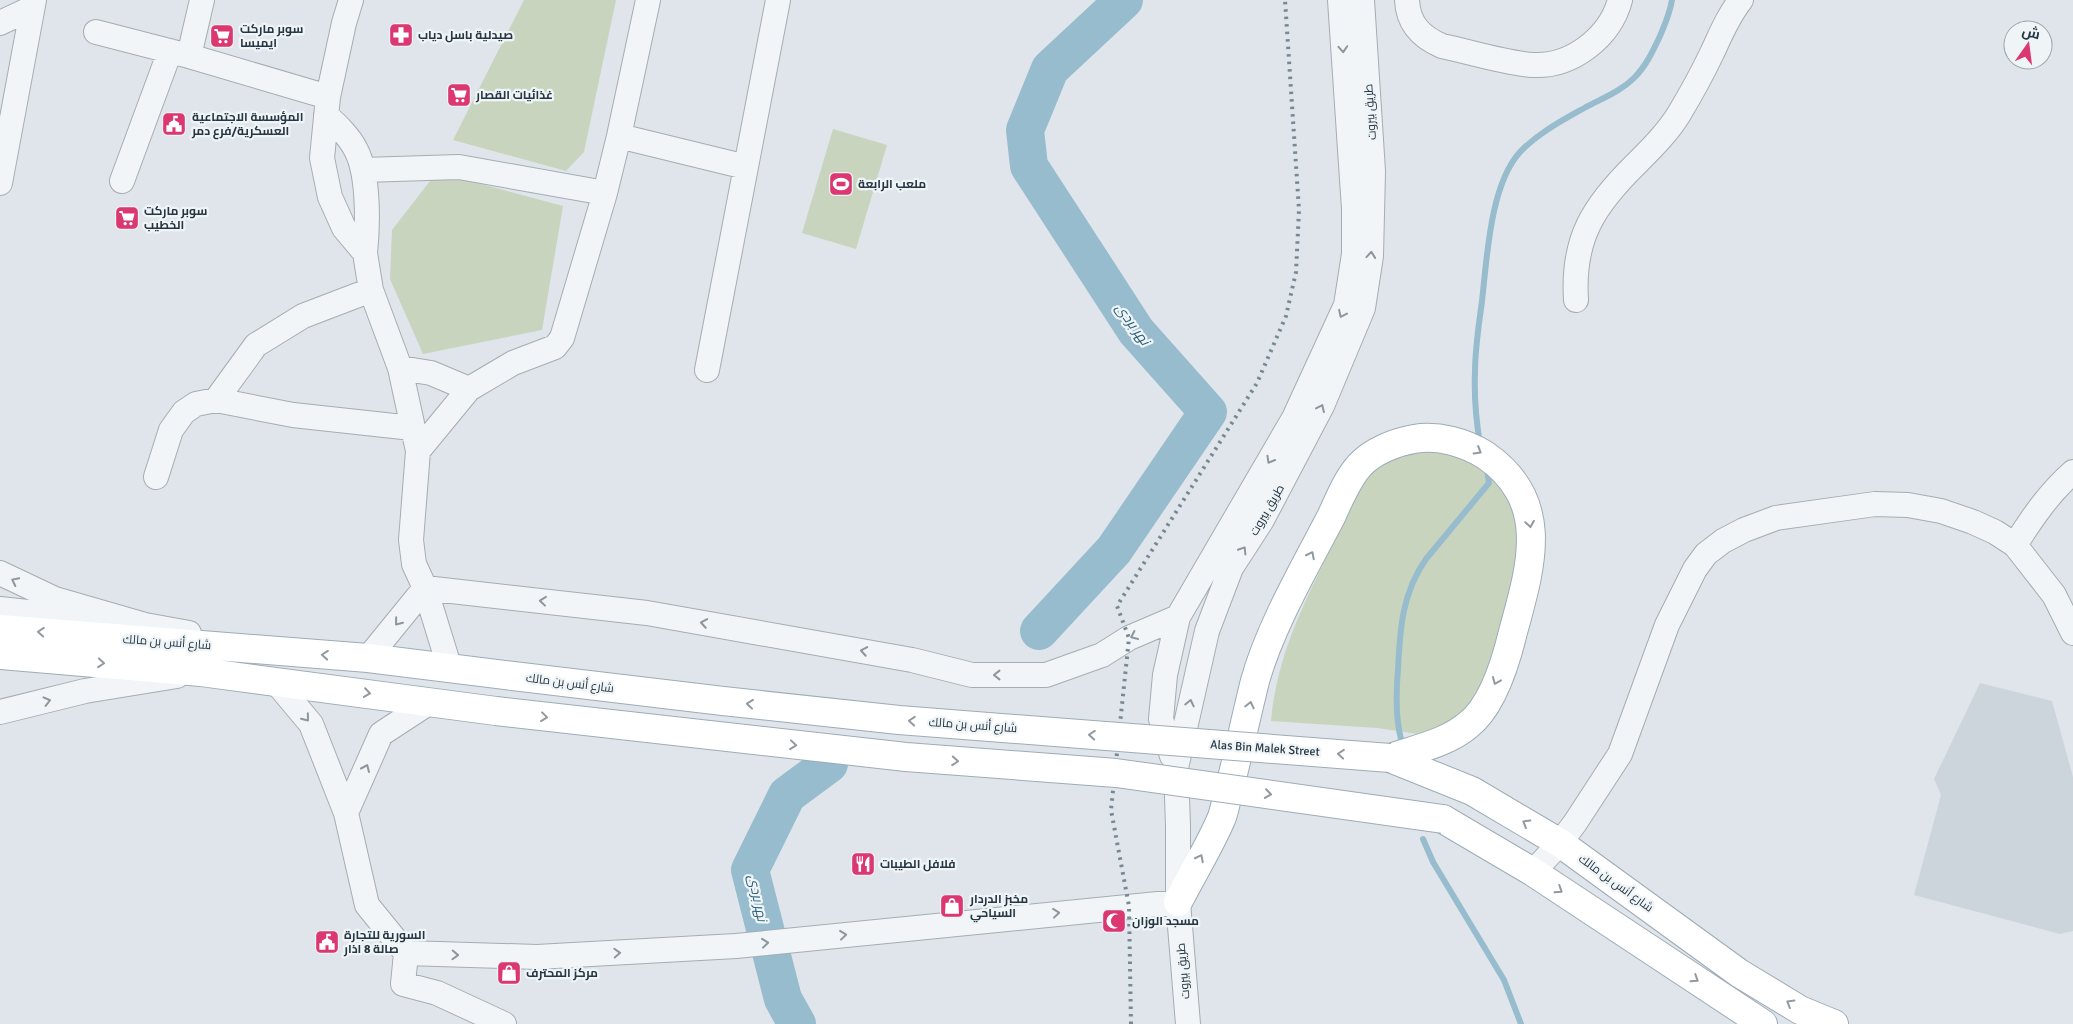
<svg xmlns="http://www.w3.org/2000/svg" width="2073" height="1024" font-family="Signika,Cairo,sans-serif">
<rect width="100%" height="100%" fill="#dfe5ea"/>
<path fill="#cdd5dc" d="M 1980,683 L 2052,701 L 2073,777 L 2073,931 L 2060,934 L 1914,895 L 1941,795 L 1934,779 Z"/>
<path fill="#c9d4bf" d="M 524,0 L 616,0 L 584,152 L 566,171 L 453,140 Z
M 833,129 L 887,145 L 856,249 L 802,233 Z
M 437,172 L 563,206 L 542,330 L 423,354 L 390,279 L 392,230 Z
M 1426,451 L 1446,453 L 1471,462 L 1503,489 L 1510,500 L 1517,520 L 1520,556 L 1489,674 L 1478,695 L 1453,720 L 1437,728 L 1418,734 L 1377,728 L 1271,721 C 1277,654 1305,601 1334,542 C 1345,518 1354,490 1374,472 C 1387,460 1408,454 1426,451 Z"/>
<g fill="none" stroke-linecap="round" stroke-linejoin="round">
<path stroke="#96bccd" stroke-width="6" d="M 1480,444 C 1476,420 1474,396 1475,372 C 1475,348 1479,324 1482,301 C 1487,258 1490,185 1520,152 C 1538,133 1563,120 1586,107 C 1603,98 1621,91 1634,78 C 1646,66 1653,51 1660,36 C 1665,24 1670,13 1672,0
M 1401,739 C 1395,716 1396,692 1398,669 C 1400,629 1402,593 1426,559 L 1489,483 L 1487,468
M 1423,839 L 1433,862 L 1504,980 L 1521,1024"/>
<path stroke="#96bccd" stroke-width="38" d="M 1039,631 L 1114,550 L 1208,412 L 1136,331 L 1029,166 L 1025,130 L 1050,69 L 1124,0
M 797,1024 L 783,999 L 750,870 L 787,795 L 829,764"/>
<defs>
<path id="minor" d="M 351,0 L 344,23 L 328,97 L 322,158 L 330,197 L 344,228 L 365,253 L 371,290 L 400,368 L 418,451 L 411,540 L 414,564 L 425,588 L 450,669
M 1407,0 C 1408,24 1421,37 1442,46 C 1471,52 1504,63 1533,65 C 1572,67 1610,37 1620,0
M 0,23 L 32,8
M 96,32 L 189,56 L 328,97
M 189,56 L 202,0
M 326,115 C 337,125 349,136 356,150 C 369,175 368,225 365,253
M 619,136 L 746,167
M 363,170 L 459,167 L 605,193
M 122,181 L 170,51
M 0,183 L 34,0
M 1576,300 C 1572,238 1594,205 1637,163 C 1652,148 1668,132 1679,114 C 1691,94 1702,74 1712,53 C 1721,34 1728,16 1741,0
M 400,368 L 431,373 L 469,389
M 707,370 L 778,0
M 216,400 L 256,345 L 303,316 L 371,290
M 418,451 L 469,389 L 513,363 L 555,347 L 562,338 L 605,193 L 619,136 L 648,0
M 156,477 L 171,430 L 184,412 L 196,404 L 216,400 L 293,415 L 412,428
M 2015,545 C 2032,518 2049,493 2073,472
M 0,573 L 55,599 L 145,625 L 189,633
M 0,609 L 82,618
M 368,658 L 425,588 L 647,613 L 912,660 L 972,675 L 1046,675 L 1102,655 L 1129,638 L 1178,617
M 275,681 L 311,724 L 346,813 L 367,905 L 406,953 L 403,984 L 437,993 L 504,1024
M 0,712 L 85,691 L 177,676
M 1172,756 L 1161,719 L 1165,675 L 1178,617 L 1294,418 L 1346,305 L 1354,254 L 1354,209 L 1340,0
M 346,813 L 381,734 L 430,702
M 1533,872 L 1560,843 L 1575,823 L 1620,754 L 1667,625 L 1695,569 L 1706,554 L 1723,541 L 1744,530 L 1776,518 L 1875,504 L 1908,505 L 1941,511 L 1973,522 L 1995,532 L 2015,545 L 2054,595 L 2073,633
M 406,953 L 537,957 L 736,946 L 1178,902
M 1188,1024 L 1178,902 L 1178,826 L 1176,768 L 1207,631 L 1231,568 L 1262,520 L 1322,406 L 1363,308 L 1371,256 L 1373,171 L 1362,0"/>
<path id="major" d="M 0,629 L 368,658 L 513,676
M 0,655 L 201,672 L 496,711
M 1390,758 L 1472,791 L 1560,843 L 1739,973 L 1800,1010 L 1834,1024
M 1443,819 L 1533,872 L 1763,1024
M 1178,902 C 1192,874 1210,846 1222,817 C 1226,805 1228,791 1232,778 C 1240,746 1247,713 1255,681 C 1270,627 1305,567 1331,517 C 1339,500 1347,479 1360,465 C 1373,451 1396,442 1414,439 C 1438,435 1464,442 1485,455 C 1552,501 1531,566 1513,632 C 1506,661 1493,706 1468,725 C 1447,743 1416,749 1390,758"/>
</defs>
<use href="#minor" stroke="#a4adb4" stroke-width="26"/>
<use href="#major" stroke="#9dacb7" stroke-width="30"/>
<use href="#minor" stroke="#f2f5f8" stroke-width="24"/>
<use href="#major" stroke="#fff" stroke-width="28"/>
<path stroke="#778895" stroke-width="4" stroke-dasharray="2.5 5" stroke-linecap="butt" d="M 1131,1024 L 1129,906 L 1111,810 L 1129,638 L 1117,606 L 1257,383 L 1286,316 L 1296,272 L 1299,210 L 1285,0"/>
<defs>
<path id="major-bridge" d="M 513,676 L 723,701 L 899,720 L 1390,758
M 496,711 L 906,757 L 1116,773 L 1443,819"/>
</defs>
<use href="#major-bridge" stroke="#9dacb7" stroke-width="30" stroke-linecap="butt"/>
<use href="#major-bridge" stroke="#fff" stroke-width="28"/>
</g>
<defs><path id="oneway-chevron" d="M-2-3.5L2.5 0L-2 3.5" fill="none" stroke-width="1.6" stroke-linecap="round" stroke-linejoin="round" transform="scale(1.25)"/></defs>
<g stroke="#8c969d">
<use href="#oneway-chevron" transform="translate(1343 49) rotate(86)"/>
<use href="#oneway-chevron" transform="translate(1371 255) rotate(-85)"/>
<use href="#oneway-chevron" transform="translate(1342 314) rotate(115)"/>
<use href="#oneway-chevron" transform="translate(1321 408) rotate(-65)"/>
<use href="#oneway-chevron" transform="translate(1270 460) rotate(120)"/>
<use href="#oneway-chevron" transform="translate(1243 550) rotate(-58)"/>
<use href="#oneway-chevron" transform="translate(15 581) rotate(-154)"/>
<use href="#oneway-chevron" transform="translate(543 601) rotate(-174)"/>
<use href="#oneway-chevron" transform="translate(398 622) rotate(129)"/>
<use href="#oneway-chevron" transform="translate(704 623) rotate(-170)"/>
<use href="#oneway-chevron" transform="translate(1134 636) rotate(155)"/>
<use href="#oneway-chevron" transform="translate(864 651) rotate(-170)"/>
<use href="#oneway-chevron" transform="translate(997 675) rotate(180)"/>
<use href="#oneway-chevron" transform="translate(47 701) rotate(-14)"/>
<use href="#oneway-chevron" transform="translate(1190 703) rotate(-77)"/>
<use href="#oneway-chevron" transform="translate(306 718) rotate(51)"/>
<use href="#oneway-chevron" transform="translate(366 768) rotate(-66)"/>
<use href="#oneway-chevron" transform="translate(1056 913) rotate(-6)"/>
<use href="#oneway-chevron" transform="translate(843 935) rotate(-6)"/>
<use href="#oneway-chevron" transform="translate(765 943) rotate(-6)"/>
<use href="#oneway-chevron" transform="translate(617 953) rotate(-3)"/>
<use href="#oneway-chevron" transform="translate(455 955) rotate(2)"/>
</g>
<g stroke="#929aa0">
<use href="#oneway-chevron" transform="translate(1478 451) rotate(31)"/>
<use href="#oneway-chevron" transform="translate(1530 524) rotate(81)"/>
<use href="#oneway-chevron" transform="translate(1311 555) rotate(-63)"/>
<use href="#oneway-chevron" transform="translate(41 632) rotate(-176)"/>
<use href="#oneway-chevron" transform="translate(325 655) rotate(-175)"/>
<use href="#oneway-chevron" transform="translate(101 663) rotate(5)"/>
<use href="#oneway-chevron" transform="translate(1496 681) rotate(113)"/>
<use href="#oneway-chevron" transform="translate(367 693) rotate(8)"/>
<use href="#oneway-chevron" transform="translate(750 704) rotate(-174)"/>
<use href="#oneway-chevron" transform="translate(1250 705) rotate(-77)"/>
<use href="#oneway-chevron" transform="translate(544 717) rotate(7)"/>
<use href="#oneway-chevron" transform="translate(912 721) rotate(-176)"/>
<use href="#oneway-chevron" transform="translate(1092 735) rotate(-176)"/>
<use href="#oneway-chevron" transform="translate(793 745) rotate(6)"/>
<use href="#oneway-chevron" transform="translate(1341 754) rotate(-175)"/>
<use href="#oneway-chevron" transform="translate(955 761) rotate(4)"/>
<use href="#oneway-chevron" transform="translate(1268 794) rotate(8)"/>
<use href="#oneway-chevron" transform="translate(1526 823) rotate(-149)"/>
<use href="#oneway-chevron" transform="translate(1200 858) rotate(-63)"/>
<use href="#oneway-chevron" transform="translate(1559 890) rotate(33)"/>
<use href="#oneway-chevron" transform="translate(1695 979) rotate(33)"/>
<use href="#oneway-chevron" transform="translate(1790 1003) rotate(-149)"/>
</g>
<defs>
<symbol id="pharmacy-square" viewBox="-11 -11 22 22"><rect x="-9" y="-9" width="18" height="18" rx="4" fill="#db3771" stroke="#eff4f7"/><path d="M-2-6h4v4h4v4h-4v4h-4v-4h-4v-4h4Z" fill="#fff"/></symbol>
<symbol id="supermarket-square" viewBox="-11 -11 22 22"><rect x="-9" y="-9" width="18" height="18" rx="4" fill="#db3771" stroke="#eff4f7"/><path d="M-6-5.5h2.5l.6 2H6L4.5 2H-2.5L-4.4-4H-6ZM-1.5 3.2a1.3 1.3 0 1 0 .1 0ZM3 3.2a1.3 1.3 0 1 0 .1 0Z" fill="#fff"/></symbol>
<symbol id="civic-square" viewBox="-11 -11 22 22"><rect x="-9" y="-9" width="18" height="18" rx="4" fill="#db3771" stroke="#eff4f7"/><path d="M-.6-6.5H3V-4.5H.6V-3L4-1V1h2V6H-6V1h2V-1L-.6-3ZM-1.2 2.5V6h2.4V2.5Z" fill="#fff"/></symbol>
<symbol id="stadium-square" viewBox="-11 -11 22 22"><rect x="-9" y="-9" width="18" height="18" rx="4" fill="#db3771" stroke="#eff4f7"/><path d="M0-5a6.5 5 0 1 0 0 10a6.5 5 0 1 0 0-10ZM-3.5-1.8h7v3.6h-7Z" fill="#fff"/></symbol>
<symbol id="restaurant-square" viewBox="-11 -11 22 22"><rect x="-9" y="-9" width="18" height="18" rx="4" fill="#db3771" stroke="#eff4f7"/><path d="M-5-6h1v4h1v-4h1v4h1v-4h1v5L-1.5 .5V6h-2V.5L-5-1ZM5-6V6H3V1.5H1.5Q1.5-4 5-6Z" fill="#fff"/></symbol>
<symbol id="shop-square" viewBox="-11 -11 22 22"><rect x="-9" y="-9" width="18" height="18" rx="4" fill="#db3771" stroke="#eff4f7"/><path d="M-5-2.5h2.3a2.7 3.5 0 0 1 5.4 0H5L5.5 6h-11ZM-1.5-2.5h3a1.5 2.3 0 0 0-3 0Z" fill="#fff"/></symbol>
<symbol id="mosque-square" viewBox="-11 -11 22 22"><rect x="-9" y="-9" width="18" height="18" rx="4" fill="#db3771" stroke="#eff4f7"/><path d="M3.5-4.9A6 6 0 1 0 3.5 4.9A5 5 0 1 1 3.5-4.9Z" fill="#fff"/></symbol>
</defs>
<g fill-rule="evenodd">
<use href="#pharmacy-square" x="387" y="21" width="28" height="28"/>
<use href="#supermarket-square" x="208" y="22" width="28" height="28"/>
<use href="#supermarket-square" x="445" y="81" width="28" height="28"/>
<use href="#civic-square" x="160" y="110" width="28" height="28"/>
<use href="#stadium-square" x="827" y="170" width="28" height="28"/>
<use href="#supermarket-square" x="113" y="204" width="28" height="28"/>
<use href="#restaurant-square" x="849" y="850" width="28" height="28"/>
<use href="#shop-square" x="938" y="892" width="28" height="28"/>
<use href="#mosque-square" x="1100" y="907" width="28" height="28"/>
<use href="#civic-square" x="313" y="928" width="28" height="28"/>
<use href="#shop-square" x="495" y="959" width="28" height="28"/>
</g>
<g text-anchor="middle" stroke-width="4.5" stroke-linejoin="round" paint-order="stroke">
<g font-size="12" font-weight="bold" fill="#263642" stroke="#eff4f7" text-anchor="start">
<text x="240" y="33">سوبر ماركت<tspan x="240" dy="14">ايميسا</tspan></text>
<text x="418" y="39">صيدلية باسل دياب</text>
<text x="476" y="99">غذائيات القصار</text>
<text x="192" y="121">المؤسسة الاجتماعية<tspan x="192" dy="14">العسكرية/فرع دمر</tspan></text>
<text x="858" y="188">ملعب الرابعة</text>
<text x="144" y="215">سوبر ماركت<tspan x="144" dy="14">الخطيب</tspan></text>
<text x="880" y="868">فلافل الطيبات</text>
<text x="970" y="903">مخبز الدردار<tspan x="970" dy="14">السياحي</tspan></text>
<text x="1132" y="925">مسجد الوزان</text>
<text x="344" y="939">السورية للتجارة<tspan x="344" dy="14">صالة 8 اذار</tspan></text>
<text x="526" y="977">مركز المحترف</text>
</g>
<g font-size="12" fill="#263642" stroke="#eff4f7">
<text transform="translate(1370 112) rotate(-94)" y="4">طريق بيروت</text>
<text transform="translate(1267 510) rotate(-60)" y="4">طريق بيروت</text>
<text transform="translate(167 642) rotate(4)" y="4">شارع أنس بن مالك</text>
<text transform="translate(570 683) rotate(7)" y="4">شارع أنس بن مالك</text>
<text transform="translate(973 725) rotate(4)" y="4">شارع أنس بن مالك</text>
<text transform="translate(1265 748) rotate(4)" y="4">Alas Bin Malek Street</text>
<text transform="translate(1616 883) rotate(36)" y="4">شارع أنس بن مالك</text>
<text transform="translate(1183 971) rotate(-95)" y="4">طريق بيروت</text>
</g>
<g font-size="14" font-style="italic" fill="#2c5f7a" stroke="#eff4f7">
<text transform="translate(1133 324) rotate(54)" y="5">نهر بردى</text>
<text transform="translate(758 898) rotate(78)" y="5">نهر بردى</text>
</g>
</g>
<g transform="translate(2028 45) rotate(14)"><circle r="24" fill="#eff4f7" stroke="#9fa8af"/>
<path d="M0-4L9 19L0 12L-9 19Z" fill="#db3771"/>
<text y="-8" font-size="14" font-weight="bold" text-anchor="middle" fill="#263642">ش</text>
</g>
</svg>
